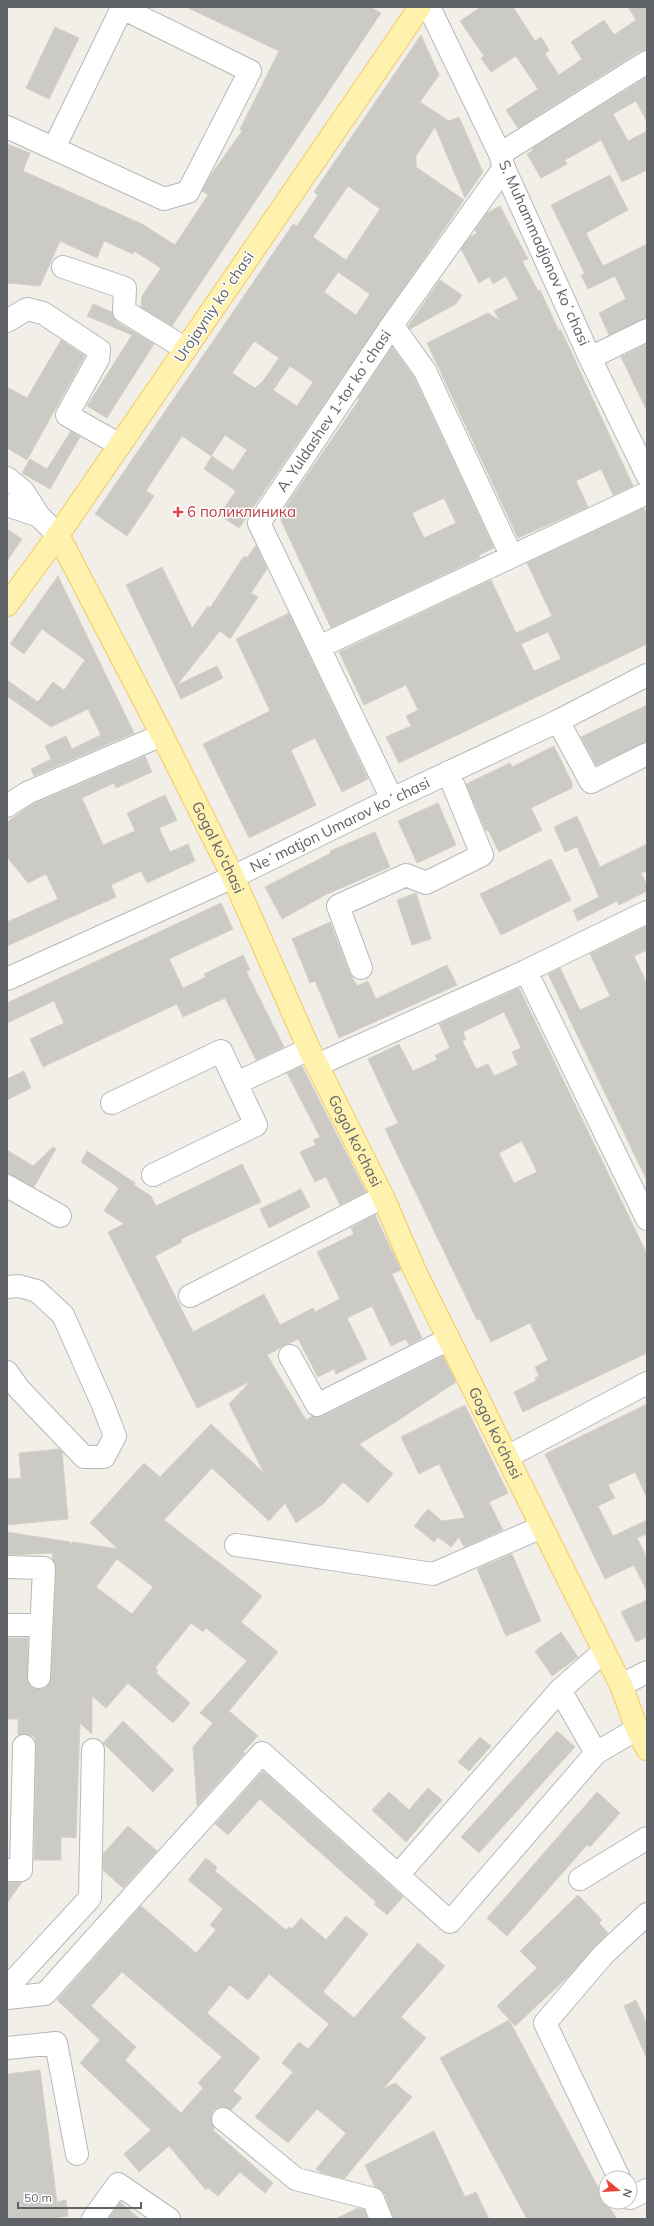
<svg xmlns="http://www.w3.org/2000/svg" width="654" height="2226" font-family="Mulish,sans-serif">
<rect width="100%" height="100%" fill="#f1efe8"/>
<path fill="#cccac5" stroke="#d6d1c6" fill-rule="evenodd" d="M 186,7 L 370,7 L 381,13 L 172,326 L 141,307 L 142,296 L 161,268 L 134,251 L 133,254 L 104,241 L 97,258 L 60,241 L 40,286 L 7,283 L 7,144 L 30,153 L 23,171 L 142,224 L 175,245 L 208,195 L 202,191 L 211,175 L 242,131 L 240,129 L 279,51 Z
M 481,7 L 513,7 L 535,41 L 541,37 L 549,50 L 545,54 L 559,75 L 582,59 L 571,42 L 604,20 L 614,35 L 636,20 L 628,7 L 647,7 L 647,50 L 640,51 L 518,128 L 506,110 L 538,89 L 516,56 L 491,72 L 481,58 L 484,56 L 460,21 Z
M 55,27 L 79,38 L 49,99 L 26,88 Z
M 421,35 L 439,75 L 420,102 L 449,121 L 459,117 L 483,172 L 465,198 L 435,127 L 416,156 L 416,167 L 464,200 L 239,528 L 219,515 L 236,491 L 204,469 L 212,456 L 233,471 L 247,450 L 225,435 L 211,456 L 182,436 L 146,491 L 154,496 L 127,536 L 95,514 L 293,224 L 297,226 L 318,195 L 314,192 ZM 348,186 L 380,209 L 346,260 L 313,237 ZM 338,272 L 370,294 L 356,315 L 324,292 ZM 254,341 L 279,358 L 263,381 L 255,388 L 232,373 ZM 290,366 L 313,382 L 297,406 L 273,390 Z
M 647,77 L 647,122 L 636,101 L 613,114 L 628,141 L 647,131 L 647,170 L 622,182 L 601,140 L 565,160 L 567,164 L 541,178 L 527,154 L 533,150 L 532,148 Z
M 610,175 L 628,210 L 586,233 L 603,266 L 647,244 L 647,318 L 609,335 L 599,313 L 626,299 L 615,276 L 588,289 L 581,275 L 585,274 L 551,205 Z
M 500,206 L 528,259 L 522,261 L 538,291 L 540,290 L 559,331 L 561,330 L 633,486 L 613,495 L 601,469 L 576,481 L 588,507 L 518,538 L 427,343 L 488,313 L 500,321 L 494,311 L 518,299 L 506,276 L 493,284 L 489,277 L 479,283 L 461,249 L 470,237 L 477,233 L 475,230 L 487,213 Z
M 440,280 L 462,295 L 456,304 L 410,329 L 408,326 Z
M 93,304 L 112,312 L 117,322 L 154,344 L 107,418 L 87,406 L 132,335 L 87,316 Z
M 61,340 L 85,356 L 27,460 L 7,448 L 7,387 L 27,398 Z
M 647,344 L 647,411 L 621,357 Z
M 392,347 L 414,377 L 494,548 L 479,555 L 480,557 L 331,628 L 279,516 L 359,400 L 358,398 ZM 444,498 L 456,523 L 424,538 L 412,513 Z
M 71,431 L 80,437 L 50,489 L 22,473 L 30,459 L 47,469 Z
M 644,508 L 647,515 L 647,644 L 399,763 L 386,737 L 411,726 L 406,716 L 418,710 L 406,685 L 364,705 L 339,652 L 491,580 L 516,633 L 552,616 L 527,563 ZM 548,632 L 561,659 L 534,671 L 521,644 Z
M 7,529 L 22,539 L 7,561 Z
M 256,545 L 267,569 L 251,593 L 258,597 L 230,639 L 220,631 L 177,685 L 217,666 L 223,678 L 181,699 L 126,585 L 162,567 L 192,628 L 208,606 L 210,608 L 244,556 L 247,558 Z
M 58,576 L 134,733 L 34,776 L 31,769 L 51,759 L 45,746 L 66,736 L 72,749 L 101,735 L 88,709 L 51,727 L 7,696 L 7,680 L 38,702 L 53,682 L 64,690 L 85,660 L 42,629 L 24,654 L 10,644 Z
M 289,613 L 368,779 L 342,792 L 315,738 L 291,750 L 316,805 L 249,838 L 203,744 L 270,711 L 236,639 Z
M 647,705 L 647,742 L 596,765 L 581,737 Z
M 554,746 L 572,783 L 572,788 L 531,808 L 542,830 L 499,852 L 488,830 L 486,831 L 466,784 L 510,763 L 512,767 Z
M 145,756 L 152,772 L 116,788 L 114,783 L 82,798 L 103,845 L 135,831 L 127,813 L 165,795 L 177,820 L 159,828 L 170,852 L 188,844 L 195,861 L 147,883 L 141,871 L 111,885 L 116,897 L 7,946 L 7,922 L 58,899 L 46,874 L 28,883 L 7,857 L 7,822 L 33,804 Z
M 438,803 L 456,845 L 417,863 L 398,821 Z
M 577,816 L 600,867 L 647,844 L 647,871 L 641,873 L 647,886 L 647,891 L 619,905 L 617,901 L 578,921 L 573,910 L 599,897 L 577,847 L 565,852 L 554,827 Z
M 375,832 L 390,867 L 325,895 L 282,919 L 265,887 L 331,853 L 330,851 Z
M 551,859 L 571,900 L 501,935 L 480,894 Z
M 416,893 L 431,939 L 412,945 L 397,900 Z
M 221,903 L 233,929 L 169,959 L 183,988 L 206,977 L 204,974 L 243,955 L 250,970 L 246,971 L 284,1047 L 256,1060 L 225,998 L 183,1017 L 177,1004 L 43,1067 L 30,1039 L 64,1023 L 54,1001 L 7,1023 L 7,1003 Z
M 330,922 L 349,972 L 357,986 L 368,981 L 376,999 L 447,965 L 457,985 L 339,1038 L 315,981 L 310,983 L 292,939 Z
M 647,926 L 647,950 L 634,956 L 647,984 L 647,1181 L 548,974 L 560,968 L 580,1010 L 610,996 L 590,954 Z
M 519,988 L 647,1254 L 647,1353 L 523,1412 L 514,1392 L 536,1381 L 535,1378 L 539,1376 L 535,1367 L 548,1360 L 530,1323 L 491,1342 L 480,1319 L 477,1320 L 385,1129 L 398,1123 L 368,1059 L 399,1044 L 413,1071 L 437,1060 L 435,1055 L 450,1048 L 439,1024 ZM 504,1012 L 521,1048 L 512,1052 L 518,1065 L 494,1076 L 488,1064 L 476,1069 L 462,1041 L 466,1039 L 463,1032 ZM 522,1141 L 537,1172 L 514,1183 L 499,1153 Z
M 302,1066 L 366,1192 L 340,1205 L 326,1177 L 315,1182 L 300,1152 L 316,1145 L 313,1140 L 320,1137 L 287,1073 Z
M 24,1071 L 31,1088 L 7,1100 L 7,1079 Z
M 53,1147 L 56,1149 L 34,1187 L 7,1174 L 7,1150 L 33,1166 Z
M 87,1151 L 135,1183 L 134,1185 L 151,1196 L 156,1206 L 242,1164 L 261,1202 L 181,1239 L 182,1242 L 155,1256 L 193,1332 L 264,1294 L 280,1325 L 313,1308 L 315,1312 L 340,1299 L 317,1252 L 354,1234 L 351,1228 L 375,1215 L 401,1270 L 392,1274 L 422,1338 L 409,1345 L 406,1339 L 391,1346 L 372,1306 L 347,1318 L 367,1359 L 336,1374 L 334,1369 L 318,1377 L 298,1339 L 267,1355 L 306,1420 L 313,1416 L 323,1416 L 443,1356 L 456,1382 L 394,1423 L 359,1444 L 393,1474 L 368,1503 L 343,1482 L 323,1504 L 296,1523 L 285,1503 L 269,1521 L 212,1468 L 164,1520 L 262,1596 L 241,1622 L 278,1652 L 229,1711 L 258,1736 L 243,1752 L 245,1753 L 197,1806 L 193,1747 L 213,1723 L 200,1713 L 247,1661 L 206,1628 L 203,1632 L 191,1623 L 155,1668 L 158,1670 L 156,1673 L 190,1703 L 173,1723 L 128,1683 L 106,1708 L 92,1696 L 92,1734 L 80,1723 L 76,1838 L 61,1837 L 61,1860 L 34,1860 L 36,1746 L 35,1737 L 25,1734 L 18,1735 L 18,1719 L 7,1719 L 7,1638 L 28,1638 L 28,1682 L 32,1687 L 38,1689 L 45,1688 L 51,1678 L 56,1569 L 52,1559 L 53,1553 L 7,1555 L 7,1532 L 70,1542 L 71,1545 L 73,1542 L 118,1549 L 90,1523 L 144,1463 L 160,1477 L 211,1424 L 264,1473 L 229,1404 L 251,1381 L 197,1408 L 108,1232 L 124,1224 L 104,1211 L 119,1188 L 81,1162 ZM 117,1559 L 153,1587 L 132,1614 L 96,1587 Z
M 301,1189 L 310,1207 L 269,1228 L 260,1209 Z
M 647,1404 L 647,1498 L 635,1472 L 608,1485 L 615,1498 L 598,1506 L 613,1536 L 647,1520 L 647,1534 L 637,1538 L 647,1558 L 647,1592 L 634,1565 L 605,1579 L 545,1454 Z
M 465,1405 L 508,1493 L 489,1502 L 503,1530 L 464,1547 L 459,1537 L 451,1547 L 438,1537 L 434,1542 L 414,1526 L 428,1509 L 442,1521 L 465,1518 L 439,1464 L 419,1474 L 401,1437 Z
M 59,1449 L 62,1452 L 68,1519 L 7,1525 L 7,1479 L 21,1478 L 19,1453 Z
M 512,1554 L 541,1621 L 506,1636 L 477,1569 Z
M 647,1600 L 647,1637 L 636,1642 L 621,1612 Z
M 561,1632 L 578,1657 L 552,1676 L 535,1651 Z
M 123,1721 L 174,1770 L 153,1792 L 103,1743 Z
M 557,1731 L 575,1747 L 479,1853 L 461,1837 Z
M 480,1737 L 491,1746 L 469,1771 L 458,1762 Z
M 263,1771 L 403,1897 L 387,1915 L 374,1904 L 376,1902 L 260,1799 L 228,1835 L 215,1824 Z
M 428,1788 L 442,1800 L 406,1842 L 372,1810 L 389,1792 L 409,1810 Z
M 597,1792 L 620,1813 L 590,1847 L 587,1845 L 507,1936 L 487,1918 Z
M 128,1826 L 157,1851 L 123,1888 L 103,1870 L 103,1854 Z
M 206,1858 L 217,1867 L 215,1871 L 286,1930 L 289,1927 L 292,1929 L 301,1918 L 326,1940 L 346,1916 L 368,1934 L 323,1992 L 354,2018 L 418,1943 L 445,1966 L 401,2017 L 426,2038 L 383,2089 L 395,2083 L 412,2097 L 344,2179 L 320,2172 L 316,2169 L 346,2133 L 317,2109 L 288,2143 L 255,2117 L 293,2072 L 282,2063 L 299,2042 L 308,2049 L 329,2024 L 269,1974 L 248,2000 L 230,1985 L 207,2013 L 260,2058 L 233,2091 L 242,2098 L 231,2110 L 225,2107 L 218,2107 L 213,2111 L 211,2117 L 215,2128 L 213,2130 L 273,2183 L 265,2193 L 240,2172 L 218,2196 L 208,2188 L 206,2190 L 169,2146 L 139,2172 L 124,2154 L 151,2130 L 80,2063 L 100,2040 L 57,2000 L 141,1906 L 196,1953 L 216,1930 L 210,1925 L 223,1909 L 188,1880 ZM 122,1972 L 222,2057 L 198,2083 L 203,2088 L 181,2113 L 125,2060 L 136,2047 L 91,2006 Z
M 7,1882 L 22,1882 L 7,1903 Z
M 578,1895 L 602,1920 L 599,1923 L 608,1933 L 572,1973 L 515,2026 L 497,2006 L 537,1968 L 520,1951 Z
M 636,2000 L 647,2024 L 647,2059 L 624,2006 Z
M 509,2020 L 606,2202 L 617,2219 L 527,2219 L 440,2058 Z
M 40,2070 L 57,2202 L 66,2200 L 68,2216 L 47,2219 L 7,2219 L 7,2074 Z
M 434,2131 L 465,2197 L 476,2192 L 489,2219 L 393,2219 L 385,2194 L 375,2187 L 365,2165 Z
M 120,2202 L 140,2219 L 108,2219 Z
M 358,2208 L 364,2210 L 368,2219 L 335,2219 Z"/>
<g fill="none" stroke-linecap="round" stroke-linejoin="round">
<defs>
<path id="minor" d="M 429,7 L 500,154
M 647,62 L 500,154 L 504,168 L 590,358 L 647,475
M 7,127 L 164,199 L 188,192 L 250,71 L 120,7
M 54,148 L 122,8
M 63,267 L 125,288 L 124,311 L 186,349
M 7,321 L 27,309 L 43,313 L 99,350 L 98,359 L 67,415 L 120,445
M 392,325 L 425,371 L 511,555
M 590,358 L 647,330
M 7,478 L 23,491 L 39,516
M 7,505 L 39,516 L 58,535
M 319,647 L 647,493
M 558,721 L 591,782 L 647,754
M 392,799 L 259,523 L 392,325 L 504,168
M 7,806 L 27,793 L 162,735
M 361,968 L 338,906 L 406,875 L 426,883 L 482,855 L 448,772
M 526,971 L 647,1219
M 7,979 L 233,877 L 392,799 L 558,721 L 647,675
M 317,1065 L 526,971 L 647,912
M 237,1083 L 309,1049
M 112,1103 L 221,1051 L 256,1125 L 153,1175
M 7,1186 L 60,1216
M 7,1287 L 19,1286 L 37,1291 L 63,1315 L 103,1405 L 115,1436 L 104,1457 L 84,1457 L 19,1389 L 7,1372
M 190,1296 L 383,1197
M 290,1356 L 317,1405 L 449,1339
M 507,1457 L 647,1383
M 236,1545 L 433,1574 L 542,1527
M 7,1567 L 44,1568 L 39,1677
M 7,1625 L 41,1625
M 621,1685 L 647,1672
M 560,1690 L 596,1753
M 7,1870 L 21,1870 L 24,1746
M 398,1875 L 560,1690 L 603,1652
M 580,1879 L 647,1838
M 7,1988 L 90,1898 L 93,1750
M 7,1998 L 45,1994 L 262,1753 L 450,1922 L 596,1753 L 637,1729
M 7,2048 L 56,2043 L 77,2154
M 223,2119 L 296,2179 L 373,2199 L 381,2219
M 619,2178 L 545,2023 L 603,1955 L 647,1914
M 630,2198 L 647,2190
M 93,2219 L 118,2184 L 169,2219"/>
<g id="major">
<path id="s1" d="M 58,535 L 162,735 L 233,877 L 309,1049 L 383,1197 L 414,1269 L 507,1457 L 621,1685 L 637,1729 L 647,1749"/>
<path d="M 7,605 L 58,535 L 420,7"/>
</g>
</defs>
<use href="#minor" stroke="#b5b8bc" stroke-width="24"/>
<use href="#major" stroke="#f2c960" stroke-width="24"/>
<use href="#minor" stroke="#fff" stroke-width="22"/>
<use href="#major" stroke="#fff2af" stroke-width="22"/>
</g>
<path fill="#e0444e" stroke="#fff" stroke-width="1.5" d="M176 506h4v4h4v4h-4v4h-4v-4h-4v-4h4z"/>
<g text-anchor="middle" stroke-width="3" stroke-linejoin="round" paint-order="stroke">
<g font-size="15" fill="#5f6368" stroke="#fff">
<text transform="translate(544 253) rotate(66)" y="5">S. Muhammadjonov koʻchasi</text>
<text transform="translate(214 307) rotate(-56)" y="5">Urоjayniy koʻchasi</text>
<text transform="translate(334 411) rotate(-56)" y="5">A. Yuldashev 1-tor koʻchasi</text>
<text transform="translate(340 825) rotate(-26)" y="5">Neʻmatjon Umarov koʻchasi</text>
<text dy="5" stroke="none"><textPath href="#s1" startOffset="351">Gogol ko'chasi</textPath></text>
<text dy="5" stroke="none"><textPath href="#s1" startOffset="675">Gogol ko'chasi</textPath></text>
<text dy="5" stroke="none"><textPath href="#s1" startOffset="999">Gogol ko'chasi</textPath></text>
</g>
<g font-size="15" fill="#be3a42" stroke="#fff" text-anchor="start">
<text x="187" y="517">6 поликлиника</text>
</g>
</g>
<rect width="654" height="2226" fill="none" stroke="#5f6368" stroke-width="16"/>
<g transform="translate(618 2190) rotate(108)"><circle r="19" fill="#ffffff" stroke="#bfc1c3"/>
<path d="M0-3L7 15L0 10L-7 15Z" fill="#ea4335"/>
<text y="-6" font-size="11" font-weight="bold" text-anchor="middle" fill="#5f6368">N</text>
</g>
<path d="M18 2202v6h123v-6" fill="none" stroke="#5f6368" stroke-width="2"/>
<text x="24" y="2202" font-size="12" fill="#5f6368" stroke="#ffffff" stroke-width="3" paint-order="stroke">50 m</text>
</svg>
